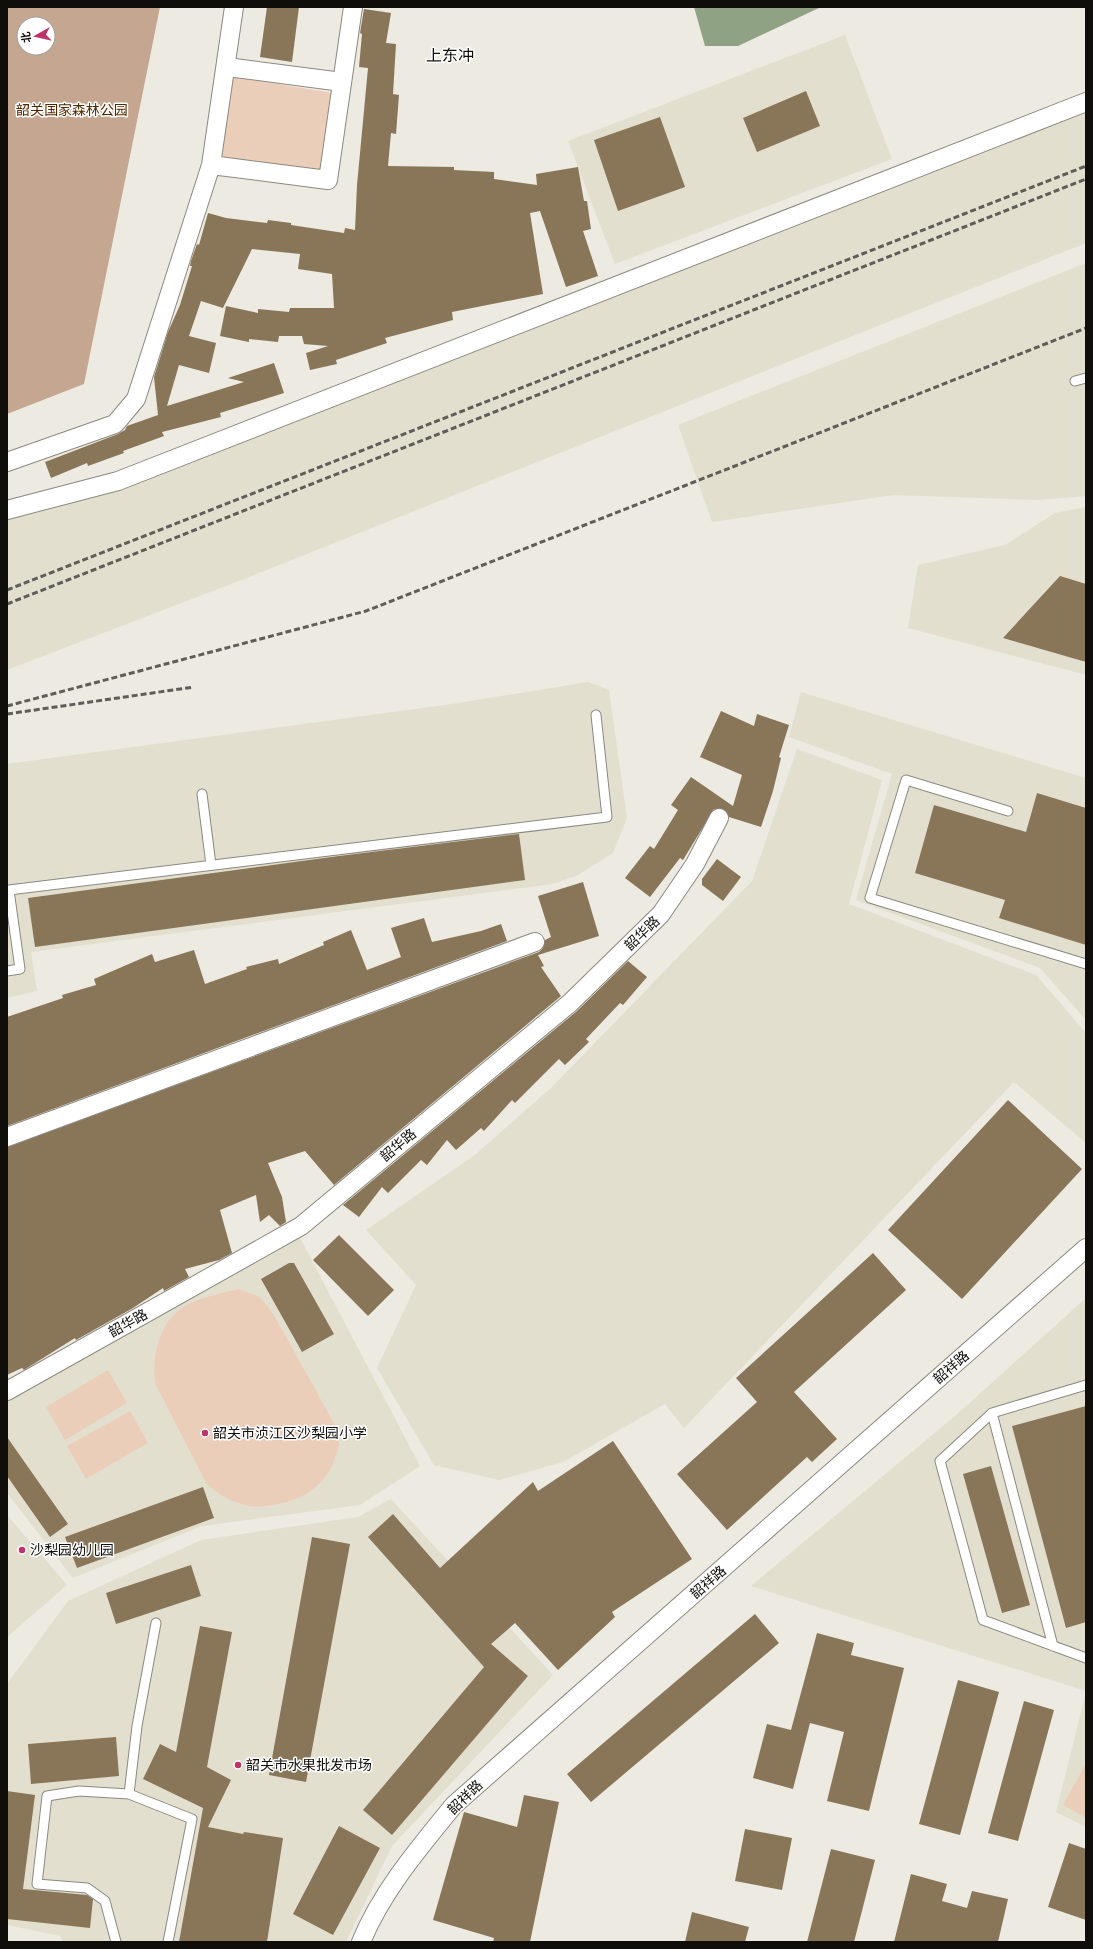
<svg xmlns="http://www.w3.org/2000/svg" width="1093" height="1949" font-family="'Exo 2','Noto Sans SC',sans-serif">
<rect width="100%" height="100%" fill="#eceae1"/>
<path fill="#e3dfce" d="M 845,35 L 892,159 L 615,264 L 568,141 Z
M 1086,106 L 1086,243 L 244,579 L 7,670 L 7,520 L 121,484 Z
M 1086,263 L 1086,496 L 1038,500 L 893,495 L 712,522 L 678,425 Z
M 1086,507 L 1086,675 L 908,628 L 918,565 L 1005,545 L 1055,513 Z
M 588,682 L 609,690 L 627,818 L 613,853 L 578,875 L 553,884 L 31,952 L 37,991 L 7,998 L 7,764 L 452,704 Z
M 801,692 L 1086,778 L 1086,1020 L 1040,968 L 856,900 L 892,774 L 789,737 Z
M 797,749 L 882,780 L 849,904 L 1036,975 L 1086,1033 L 1086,1143 L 1014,1082 L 684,1428 L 665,1404 L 563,1462 L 499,1480 L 434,1465 L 377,1368 L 416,1285 L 366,1230 L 475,1155 L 552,1087 L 752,881 Z
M 299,1236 L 420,1466 L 360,1505 L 202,1526 L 73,1578 L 7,1493 L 7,1401 L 35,1381 L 131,1332 Z
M 1086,1298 L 1086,1691 L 751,1586 L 955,1416 Z
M 391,1499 L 553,1675 L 392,1846 L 346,1942 L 63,1942 L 60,1936 L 7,1925 L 7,1684 L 68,1601 L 201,1540 L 358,1517 Z
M 7,1515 L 67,1585 L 7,1637 Z
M 1086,1692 L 1086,1827 L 1056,1812 Z"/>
<path fill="#ebceb9" d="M 233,77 L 333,93 L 321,175 L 220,159 Z
M 239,1289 L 260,1297 L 274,1315 L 335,1425 C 336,1431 339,1438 339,1443 C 339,1447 337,1452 336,1455 C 327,1486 303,1500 273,1505 C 264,1506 254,1508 245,1505 C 230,1501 217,1494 206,1483 L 155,1383 C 152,1356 159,1321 185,1306 C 201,1297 222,1293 239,1289 Z
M 108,1370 L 127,1403 L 65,1440 L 46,1407 Z
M 130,1411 L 148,1443 L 86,1479 L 67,1446 Z
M 1085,1765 L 1086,1766 L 1086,1818 L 1063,1805 Z"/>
<path fill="#c5a791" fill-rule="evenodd" d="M 7,7 L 160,7 L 84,384 L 7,414 ZM 24,24 L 48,24 L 48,48 L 24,48 Z"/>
<path fill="#90a284" d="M 694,7 L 821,7 L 738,46 L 705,46 Z"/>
<path fill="#897659" d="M 267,7 L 299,7 L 292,62 L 260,57 Z
M 364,9 L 391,13 L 386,43 L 396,44 L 393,94 L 399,95 L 396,134 L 391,133 L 388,166 L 454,167 L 454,170 L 494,172 L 494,179 L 537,185 L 536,174 L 578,167 L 584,201 L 587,201 L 591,229 L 583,231 L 598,276 L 566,287 L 540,211 L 530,213 L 543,294 L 452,312 L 453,320 L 385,338 L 387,343 L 336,360 L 337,364 L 310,370 L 306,353 L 328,346 L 304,344 L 302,336 L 279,336 L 278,342 L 249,339 L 249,342 L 220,336 L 226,306 L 258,313 L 258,309 L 289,312 L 290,308 L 334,308 L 332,274 L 298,269 L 300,254 L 252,249 L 223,308 L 201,301 L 189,336 L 216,343 L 209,373 L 179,365 L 167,406 L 244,382 L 228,378 L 274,363 L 284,393 L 220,413 L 221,417 L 162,432 L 164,436 L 123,451 L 124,453 L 88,466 L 87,463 L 51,478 L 45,462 L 118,434 L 125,430 L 127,426 L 158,415 L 154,377 L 168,332 L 180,305 L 192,266 L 190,266 L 191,261 L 197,244 L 199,245 L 208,213 L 226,218 L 267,223 L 268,220 L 291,223 L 291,225 L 344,233 L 345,228 L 355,230 L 357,185 L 368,68 L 359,67 L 362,34 L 360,33 Z
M 806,91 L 820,126 L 757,152 L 743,118 Z
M 660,117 L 685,187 L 618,211 L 594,140 Z
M 1060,576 L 1086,584 L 1086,662 L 1003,638 Z
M 721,711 L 754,726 L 757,714 L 789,725 L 779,757 L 781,758 L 773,791 L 761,827 L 729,817 L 723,809 L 714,809 L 683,860 L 680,858 L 650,897 L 625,878 L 650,846 L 654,849 L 678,810 L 671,805 L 691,777 L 733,806 L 742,775 L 700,757 Z
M 1037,793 L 1086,808 L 1086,945 L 999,918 L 1005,900 L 915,873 L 934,805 L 1026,832 Z
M 519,834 L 525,880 L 35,947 L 28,898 L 339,856 Z
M 717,859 L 741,877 L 723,901 L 702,885 L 702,879 Z
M 583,882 L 599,936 L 538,955 L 544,966 L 541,967 L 561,996 L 334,1185 L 305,1151 L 268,1163 L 282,1197 L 286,1222 L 280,1226 L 269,1215 L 260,1222 L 256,1195 L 220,1210 L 232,1253 L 219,1260 L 185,1269 L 189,1277 L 164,1291 L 163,1288 L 133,1308 L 76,1340 L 75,1338 L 24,1370 L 22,1368 L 7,1375 L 7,1147 L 539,952 L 543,948 L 545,940 L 551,937 L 538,896 Z
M 424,918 L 432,942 L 481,931 L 501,924 L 507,941 L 7,1126 L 7,1017 L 63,998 L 62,995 L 96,985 L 94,979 L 152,954 L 155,962 L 194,950 L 205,984 L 247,969 L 246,967 L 278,959 L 279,964 L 324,945 L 323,942 L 351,930 L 367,970 L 401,957 L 391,928 Z
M 628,961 L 647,977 L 623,1005 L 620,1003 L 586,1039 L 589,1042 L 565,1065 L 559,1059 L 515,1103 L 512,1100 L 484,1131 L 481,1128 L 456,1150 L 447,1140 L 427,1165 L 421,1160 L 388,1193 L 382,1187 L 359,1217 L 343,1205 L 577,1011 Z
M 1008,1100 L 1082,1169 L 962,1299 L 888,1230 Z
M 339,1235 L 394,1290 L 368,1316 L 313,1260 Z
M 873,1253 L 906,1290 L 794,1392 L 837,1439 L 812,1462 L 807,1457 L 727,1530 L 677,1474 L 757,1402 L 736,1378 Z
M 289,1263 L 294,1263 L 334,1334 L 302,1352 L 261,1279 Z
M 1086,1406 L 1086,1622 L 1066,1628 L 1012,1426 Z
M 7,1437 L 68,1524 L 50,1537 L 7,1476 Z
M 613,1441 L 692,1559 L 612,1612 L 615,1617 L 558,1670 L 515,1623 L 491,1644 L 528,1676 L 392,1835 L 363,1810 L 484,1667 L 368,1537 L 393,1514 L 440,1568 L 533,1482 L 538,1491 Z
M 991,1466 L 1030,1605 L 1002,1613 L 963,1474 Z
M 203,1487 L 214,1518 L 77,1568 L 65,1537 Z
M 312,1537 L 350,1544 L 306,1782 L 269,1775 Z
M 191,1565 L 201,1596 L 116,1624 L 106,1593 Z
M 755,1614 L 779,1643 L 591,1802 L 567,1774 Z
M 200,1626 L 232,1632 L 207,1767 L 231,1780 L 208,1827 L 243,1834 L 244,1832 L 283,1838 L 267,1942 L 179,1942 L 203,1808 L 143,1779 L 160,1744 L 176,1752 Z
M 817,1633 L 854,1643 L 851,1655 L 904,1668 L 869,1811 L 827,1801 L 844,1732 L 810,1723 L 793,1789 L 753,1778 L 767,1724 L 791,1730 Z
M 958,1680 L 999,1692 L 960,1835 L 919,1824 Z
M 1024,1701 L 1054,1710 L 1018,1841 L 988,1833 Z
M 116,1737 L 119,1776 L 31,1784 L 28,1744 Z
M 7,1791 L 35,1795 L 23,1889 L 87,1895 L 93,1899 L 90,1928 L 7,1919 Z
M 524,1795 L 559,1802 L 530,1942 L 493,1942 L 494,1938 L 433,1920 L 464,1812 L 517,1827 Z
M 339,1826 L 380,1848 L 333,1935 L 293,1914 Z
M 745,1829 L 792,1838 L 782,1890 L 735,1881 Z
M 1069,1843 L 1086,1849 L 1086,1920 L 1048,1907 Z
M 831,1849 L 875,1860 L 854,1942 L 807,1942 Z
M 911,1874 L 947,1884 L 942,1901 L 967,1908 L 972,1891 L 1008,1899 L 998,1942 L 894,1942 Z
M 692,1912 L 749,1927 L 745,1942 L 685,1942 Z"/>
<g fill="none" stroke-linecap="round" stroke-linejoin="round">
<defs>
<path id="service" d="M 1075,381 L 1086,378
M 202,794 L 211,865
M 1008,811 L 906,780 L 870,898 L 1086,964
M 7,971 L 20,969 L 9,890 L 607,817 L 596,715
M 992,1413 L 940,1461 L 983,1620 L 1086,1658
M 1053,1646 L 992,1413 L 1086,1385
M 129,1794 L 137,1726 L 156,1623
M 116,1942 L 105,1901 L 87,1888 L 37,1884 L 47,1796 L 79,1791 L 129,1794 L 192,1819 L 168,1942"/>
<path id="minor" d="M 227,67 L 342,82
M 211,165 L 328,180 L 353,7
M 7,462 L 115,424 L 136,399 L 211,165 L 234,7
M 7,510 L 118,481 L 1086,102
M 7,1137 L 535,942
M 7,1391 L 301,1226 L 570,1003 L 661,914 L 695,864 L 719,818
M 361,1942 C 382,1891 419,1848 454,1805 L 1086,1248"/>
</defs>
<use href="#service" stroke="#8b8981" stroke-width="11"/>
<use href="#minor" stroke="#8b8981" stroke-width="20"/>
<use href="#service" stroke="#fff" stroke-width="9"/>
<use href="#minor" stroke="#fff" stroke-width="18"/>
<path stroke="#5f5d58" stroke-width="3" stroke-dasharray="6 3" stroke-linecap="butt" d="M 7,590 L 1086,166
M 7,604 L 1086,179
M 7,706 L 366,611 L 1086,328
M 7,714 L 194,687"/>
</g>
<g fill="#bf3369" stroke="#fff" stroke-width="1.5">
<circle cx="205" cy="1433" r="4"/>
<circle cx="22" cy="1550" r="4"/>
<circle cx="238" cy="1765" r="4"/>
</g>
<g text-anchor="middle" stroke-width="3" stroke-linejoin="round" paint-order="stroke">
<g font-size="14" fill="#512901" stroke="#fff">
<text x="72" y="115">韶关国家森林公园</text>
</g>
<g font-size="14" fill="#0f0e0b" stroke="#fff">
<text transform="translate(642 933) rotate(-44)" y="5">韶华路</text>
<text transform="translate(398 1145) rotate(-40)" y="5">韶华路</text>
<text transform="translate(128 1323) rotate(-29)" y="5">韶华路</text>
<text transform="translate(951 1367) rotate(-41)" y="5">韶祥路</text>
<text transform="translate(708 1582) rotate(-41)" y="5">韶祥路</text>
<text transform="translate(465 1797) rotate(-44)" y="5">韶祥路</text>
</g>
<g font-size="14" fill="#0f0e0b" stroke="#fff" text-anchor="start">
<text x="213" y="1438">韶关市浈江区沙梨园小学</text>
<text x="30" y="1555">沙梨园幼儿园</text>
<text x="246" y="1770">韶关市水果批发市场</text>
</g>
<g font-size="16" fill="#0f0e0b" stroke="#fff">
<text x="450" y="61">上东冲</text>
</g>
</g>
<rect width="1093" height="1949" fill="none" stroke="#0f0e0b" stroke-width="16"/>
<g transform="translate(36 36) rotate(262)"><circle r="19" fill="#ffffff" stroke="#9f9f9d"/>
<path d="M0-3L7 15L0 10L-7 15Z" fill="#bf3369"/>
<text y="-6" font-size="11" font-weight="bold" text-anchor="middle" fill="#0f0e0b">北</text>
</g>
</svg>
